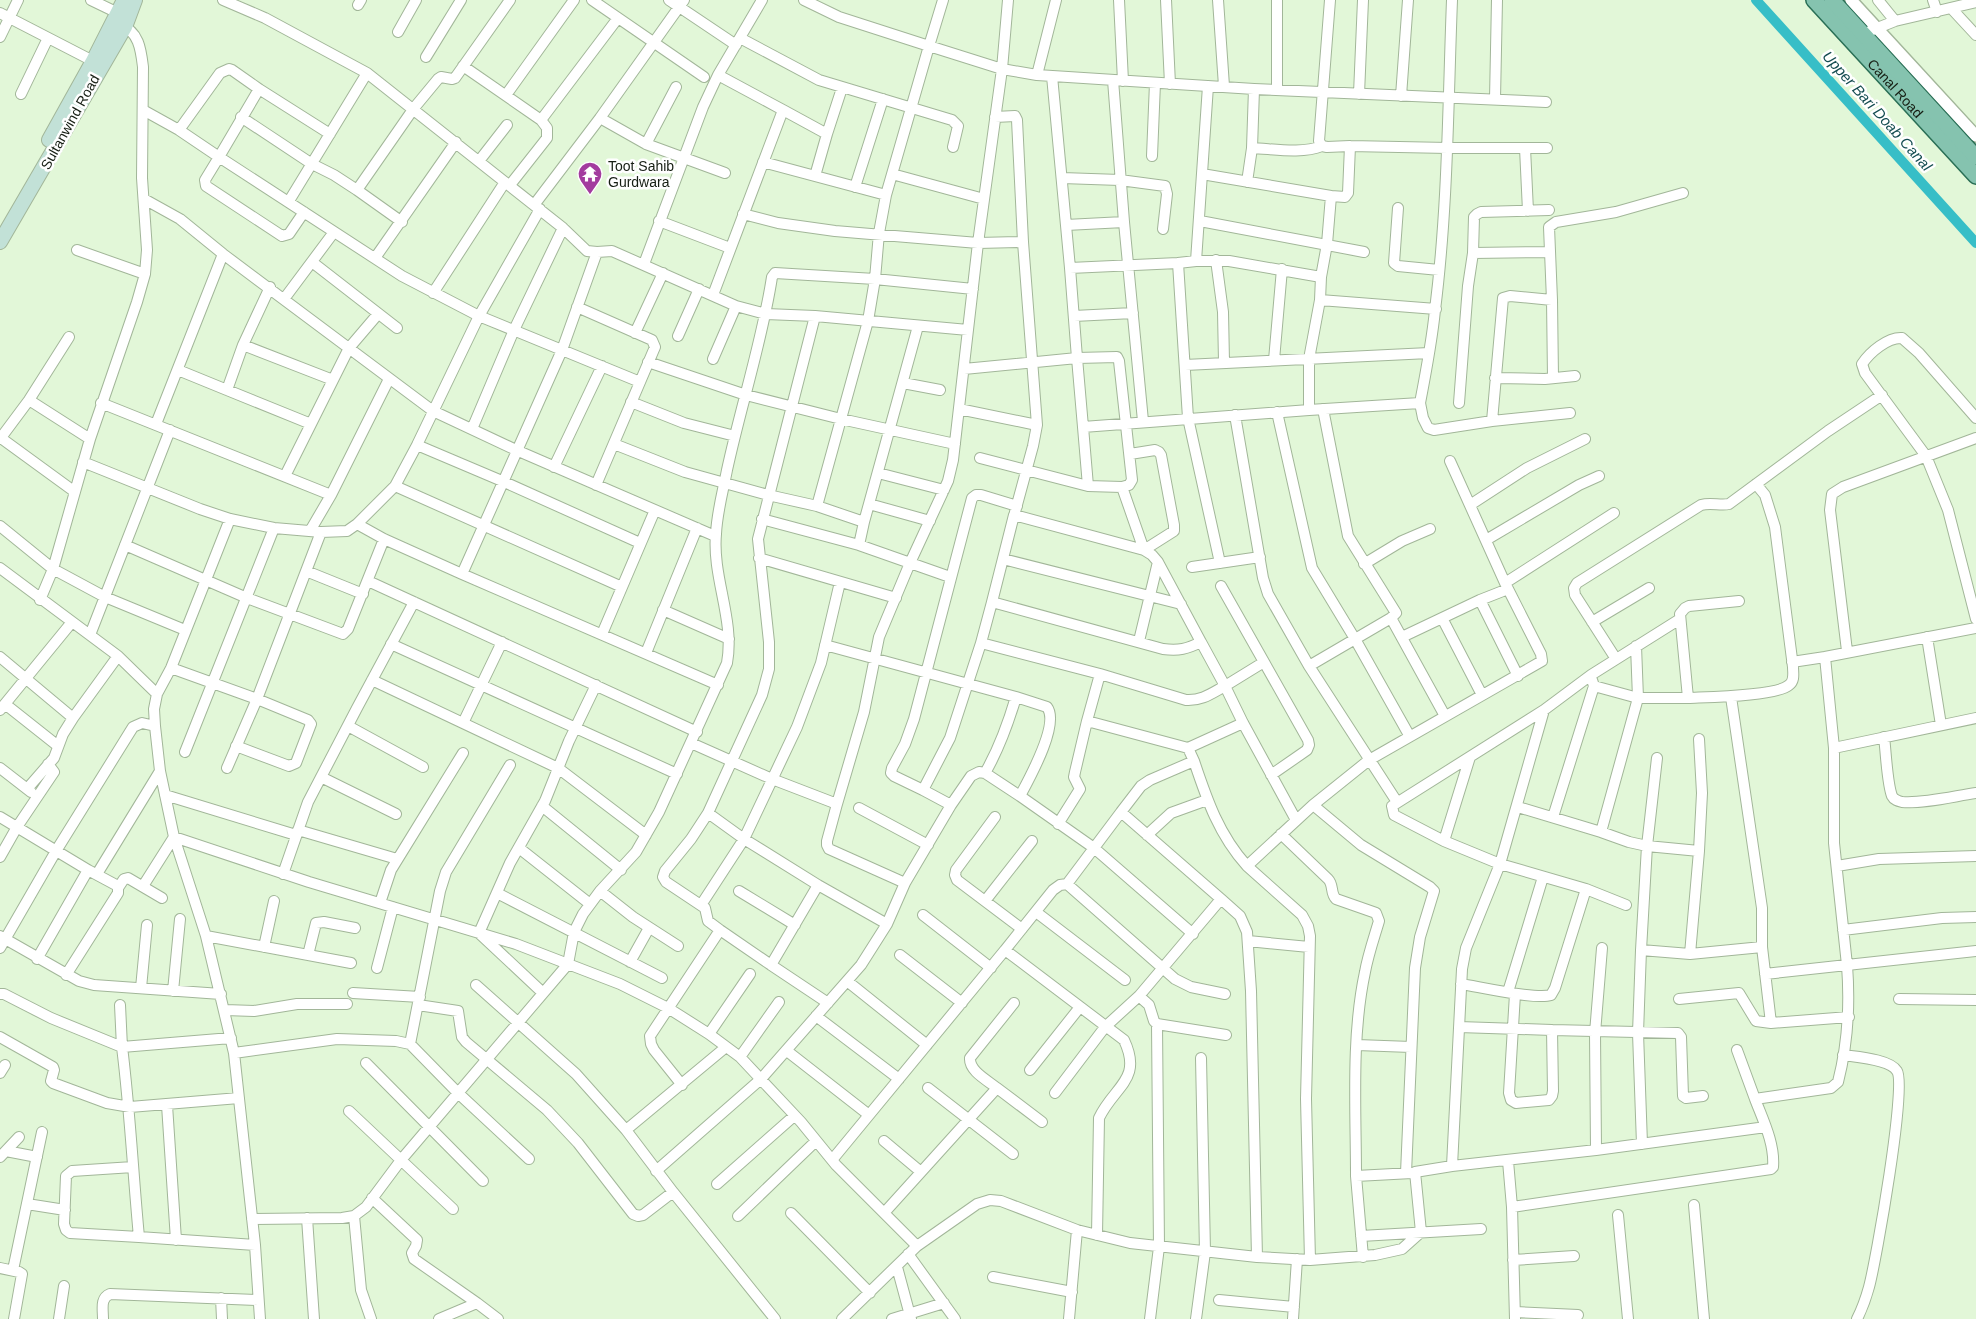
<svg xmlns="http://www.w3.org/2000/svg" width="1976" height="1319" font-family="Helvetica,sans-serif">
<rect width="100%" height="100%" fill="#e2f7d8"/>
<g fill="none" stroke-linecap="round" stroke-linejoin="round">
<path stroke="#37bec7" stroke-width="10" d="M 1756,0 L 1976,243"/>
<defs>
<path id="minor" d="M 91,0 L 118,13
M 223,0 L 265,18 L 367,73 L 563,228 L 587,251 L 597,252 L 612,251 L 736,306 L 766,314 L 815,316 L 758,539 L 769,642 L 769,669 L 762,695 L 708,813 L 744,839 L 818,885 L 771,965 L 720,930 L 650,1036 L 651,1044 L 654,1050 L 682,1085
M 592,0 L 704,77
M 669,0 L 736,45
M 943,0 L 929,46 L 1002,69 L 1008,0
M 1119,0 L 1123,81
M 1166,0 L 1170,84
M 1218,0 L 1224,86
M 1330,0 L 1319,141 L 1322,146 L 1327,147 L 1350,146 L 1448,148 L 1547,148
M 1452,0 C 1448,103 1448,207 1435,310 C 1432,341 1426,372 1420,403 L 1423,418 L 1428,428 L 1434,430 L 1492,421 L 1570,413
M 1878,0 L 1895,21
M 1933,0 L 1937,12
M 358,5 L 361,0
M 1951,8 L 1976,35
M 0,13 L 93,61
M 1870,31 L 1895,21 L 1976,2
M 398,32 L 416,0
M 0,37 L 18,0
M 740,38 L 819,80 L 952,120 L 958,126 L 953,147
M 426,57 L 461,0
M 463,66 L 541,120 L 618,18
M 1037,75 L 1056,0
M 1052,76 L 1070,268
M 1113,80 L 1124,222
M 259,89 L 330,134
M 1277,90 L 1277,0
M 21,94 L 48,38
M 1359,94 L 1363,0
M 506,95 L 574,0
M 1401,96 L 1408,0
M 1495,99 L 1497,0
M 143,110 L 179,130 L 219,157 L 205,180 L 206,186 L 282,236 L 289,234 L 304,212
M 783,110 L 827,134 L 815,176
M 241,117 L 312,164 L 334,175 L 357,190
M 995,117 L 1015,116 L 1017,120 L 1023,242
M 600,118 L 646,144 L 725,173
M 179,130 L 220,73 L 229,69 L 232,70 L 259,89 L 219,157 L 402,276 L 479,316 L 640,382
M 827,134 L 842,88
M 646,144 L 676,87
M 1252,148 C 1275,149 1301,154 1322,146
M 1525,148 L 1528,211
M 1152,156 L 1155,83
M 479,161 L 507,125
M 763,162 L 886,195
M 892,174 L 984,199
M 1202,174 L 1331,196 L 1327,244 L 1321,277
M 1062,178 L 1120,180 L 1165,186 L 1167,194 L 1163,229
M 1247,182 L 1252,148 L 1254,89
M 510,185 L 547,138 L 547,128 L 541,120
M 855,187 L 883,99
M 1331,196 L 1345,197 L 1348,193 L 1350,146
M 144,199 L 180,219 L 223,254 L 433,411 L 516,450 L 715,536
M 289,201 L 367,73
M 534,205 L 600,118 L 684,0
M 1398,208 L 1394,263 L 1398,266 L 1439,270
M 743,214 L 778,223 L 835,231 L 978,243 L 1023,242 L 1037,425
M 659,221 L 730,248
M 1200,221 L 1364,252
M 402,222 L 357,190 L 414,108 L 438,79 L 441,77 L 452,79 L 455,78 L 510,0
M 1066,225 L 1124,222 L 1143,421
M 77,250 L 145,274
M 1473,253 L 1550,252
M 375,258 L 456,142
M 1216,260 L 1223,312 L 1224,362
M 1196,261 L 1229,261 L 1321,277 L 1320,300 L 1309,359 L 1309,410
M 312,262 L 397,328
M 1178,263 L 1196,261 L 1208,86
M 644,264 L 703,107 L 718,75 L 762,0
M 433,293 L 505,182
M 713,295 L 783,110 L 718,75
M 284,299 L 334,232
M 1320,300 L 1436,309
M 1552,300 L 1553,378
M 577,307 L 652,340 L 655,347 L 596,485
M 815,316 L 968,330
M 1074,316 L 1133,313
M 635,333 L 663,273
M 678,336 L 699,289
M 243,345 L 333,380
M 713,359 L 736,306
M 1274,360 L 1282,269
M 648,362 L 746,395 L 841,419 L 955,444
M 1185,365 L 1429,353
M 964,369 L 1077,358 L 1070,268 L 1178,263 L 1188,418 L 1220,563
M 178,370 L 227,390 L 243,345 L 270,287
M 1495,378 L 1545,379 L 1575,376
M 903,383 L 940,390
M 227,390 L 311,424
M 29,400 L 90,439
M 631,402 L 684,423 L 735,436
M 101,403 L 331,495 L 310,531
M 1459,403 L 1468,286 L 1473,253 L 1474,217 L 1477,214 L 1481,212 L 1549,210
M 959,409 L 1037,425 L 1033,446 L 1015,512
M 1277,412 L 1312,568 L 1355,639 L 1409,735
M 1235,415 L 1263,578 L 1268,594 L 1309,666 L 1397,802
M 1976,418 L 1919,353 L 1902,338 C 1888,337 1870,352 1862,364 L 1865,373 L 1926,456 L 1948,510 L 1976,619
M 1492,421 L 1503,298 L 1510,296 L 1552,300 L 1549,227 L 1556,222 L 1616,212 L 1683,193
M 156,424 L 223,254
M 1083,427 L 1077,358 L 1117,357 L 1119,361 L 1132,480 L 1129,485 L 1122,487
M 472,429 L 514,330 L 563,228
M 1,438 L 75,492
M 0,439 L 29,400 L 69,337
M 614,444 L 685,472 L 768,495 L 817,506 L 868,321 L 875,279 L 879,233 L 886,195 L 929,46 L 839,17 L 804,0
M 417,445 L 502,481 L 640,543
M 980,458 L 1088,486 L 1122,487 L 1144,550 L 1174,531 L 1174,525 L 1161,455 L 1159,452 L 1155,450 L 1130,454
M 83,462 L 200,509 L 230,519 L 274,528 L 321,532 L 347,531 L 357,524 L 395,486 L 417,445 L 479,316 L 540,209
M 554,467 L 602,366
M 878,473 L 944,490
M 285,476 L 349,348 L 378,314
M 395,486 L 622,587
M 1088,486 L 1083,427 L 1309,410 L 1420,403
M 331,495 L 389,379
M 869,504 L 930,521
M 1470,505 L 1527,468 L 1585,439
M 817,506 L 864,522 L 918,326
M 762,519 L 859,545
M 864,522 L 859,545 L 950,577
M 357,524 L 384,539 L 462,574 L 718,685
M 0,526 L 53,569 L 105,597 L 185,630
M 1486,540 L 1579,485 L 1599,476
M 125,545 L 247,598 L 343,634 L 348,629 L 384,539
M 759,558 L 896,598
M 1003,559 L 1181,604
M 1364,564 L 1402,541 L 1430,529
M 1192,567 L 1260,557
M 0,568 L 118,656 L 157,694 L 154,709 L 155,726 L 160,771 L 174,837 L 206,936 L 234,1053 L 255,1245 L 260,1319
M 306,571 L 363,594
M 462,574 L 562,350 L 597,252
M 368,581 L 697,732
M 1505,583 L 1614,513
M 40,600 L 53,569 L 90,439 L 137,302 L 145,274 L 147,250 L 142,178 L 143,67 C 141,50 139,31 120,25
M 1480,600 L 1518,676
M 992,602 L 1014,515 L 1144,550 L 1152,555 L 1158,562 L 1201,642
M 663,610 L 729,639
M 1391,618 L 1445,716
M 1442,618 L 1482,695
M 1592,622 L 1649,588
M 602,634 L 655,510
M 90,635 L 170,430
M 1402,637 L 1480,600 L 1508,589
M 1927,637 L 1941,725
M 1139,641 L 1158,562
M 981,643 L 992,602 L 1163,649 C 1179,651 1187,649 1201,642 L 1225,686 L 1264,662 L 1221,586
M 391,644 L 677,774
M 825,645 L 1016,697 L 1047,707 C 1060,724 1029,779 1020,796 L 1094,848 L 1067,884 L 1060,885 L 1053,890 L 1005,950
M 1847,651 L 1830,510 L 1832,494 L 1843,487 L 1976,438
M 646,653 L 697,528
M 0,657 L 73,718
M 1616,659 L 1575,595 L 1574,588 L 1577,583 L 1701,505 C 1711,502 1720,506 1729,504 L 1828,431 L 1882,395
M 1264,662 L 1308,740 L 1309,745 L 1307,750 L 1271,775
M 1792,662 L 1825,657
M 1309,666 L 1391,618 L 1396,613 L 1348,536 L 1323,409
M 171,668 L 257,699 L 321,532
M 1100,674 L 1186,700 C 1202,701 1212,693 1225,686 L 1243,723 L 1296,820
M 372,680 L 558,768 L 646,835
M 1594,686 L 1638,698 L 1688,698 L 1680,614 L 1685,608 L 1689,606 L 1739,601
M 157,694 L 171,668 L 230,519
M 1731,697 L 1762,908 L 1762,947 L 1771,1023 L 1849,1017
M 1688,698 C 1706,697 1777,696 1789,685 C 1795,681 1793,673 1793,667 L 1775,527 L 1765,495 L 1756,484
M 5,704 L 58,746
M 0,710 L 72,622
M 463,723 L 502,642
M 348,726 L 423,767
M 1884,737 C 1886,752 1887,783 1892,796 C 1894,800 1898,801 1902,802 C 1923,804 1955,796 1976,793
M 691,743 L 772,779 L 837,804 L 864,712 L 879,637 L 910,563 L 948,481 L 953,460 L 978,243 L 1002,69 L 1037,75 L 1254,89 L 1546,102
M 1188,748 L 1243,723
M 1834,748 L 1825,657 L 1976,628
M 185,752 L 274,528
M 0,768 L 31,792
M 227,768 L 257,699 L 308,720 L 311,724 L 296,763 L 289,766 L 236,746
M 985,773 L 1020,796
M 321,777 L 396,814
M 27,789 L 54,758 L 63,734 L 73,718 L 118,656
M 923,790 L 894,776 L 891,773 L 892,768 L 905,744 L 914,719 L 972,498 L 976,495 L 981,495 L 1017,506
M 165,795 L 296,835
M 837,804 L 827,841 L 827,845 L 829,849 L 905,883
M 951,805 L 923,790 L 950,738 L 981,643 L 1100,674 L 1087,721 L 1188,748 L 1194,761
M 1313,805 L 1361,845 L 1430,887 L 1434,891 L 1420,937 L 1415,968 L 1406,1173
M 542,806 L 621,870
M 1518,807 L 1601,832 L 1629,842 L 1647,846 L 1641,950 L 1638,1033 L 1642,1144
M 859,808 L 928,845
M 1121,812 L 1141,786 L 1150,780 L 1194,761 C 1207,800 1219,835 1247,866
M 708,813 L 691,839 L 665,871 L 663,877 L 666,882 L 705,908 L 708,921 L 720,930
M 0,817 L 88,870 L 37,959
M 995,817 L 956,870 L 955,875 L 957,880 L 1022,929
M 1553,817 L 1594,686 L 1592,680
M 1058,824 L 1080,789 L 1074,777 L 1075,772 L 1087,721
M 298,830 L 397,859
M 1601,832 L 1638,698 L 1636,646
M 1281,834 L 1328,879 C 1334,885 1330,893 1336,899 L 1376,913 L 1379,921 C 1374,938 1368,955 1365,972 C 1351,1037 1356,1110 1356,1176
M 1147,835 L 1171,813 L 1207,800
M 1444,841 L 1470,757
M 519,848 L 590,904
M 1699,851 L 1702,793 L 1699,739
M 0,857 L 17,827 L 54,772 L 48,764
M 1837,866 L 1879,859 L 1976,856
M 97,874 L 160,771
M 283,874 L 308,802 L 357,708 L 414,602
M 1067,884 L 1175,979 L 1191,987 L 1225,994
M 818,885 L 887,924
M 143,886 L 174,837 L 309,882 L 516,944 L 620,984 L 668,1008 L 709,1034 L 740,1057 L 801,1122 L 836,1165 L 917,1246
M 118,888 L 124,879 L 128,878 L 162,898
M 1586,889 L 1626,905
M 600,891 L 633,917 L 678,946
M 739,891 L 795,925
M 497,893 L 662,978
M 1221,899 L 1240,916 L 1247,932 L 1251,991 L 1257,1257
M 985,901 L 1032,841
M 380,903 L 391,870 L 463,753
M 701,905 L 744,839 L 797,727 L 821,663 L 840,582
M 1036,912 L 1125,980
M 923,915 L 991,968
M 1843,930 L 1942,918 L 1976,917
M 0,936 L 79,981 L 94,985 L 221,994
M 206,936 L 351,963
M 1248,941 L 1309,947
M 264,947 L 274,901
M 0,948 L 56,851 L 133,727 L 142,723 L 155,726
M 1641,950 L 1690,954 L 1699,851 L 1647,846 L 1657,758
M 1690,954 L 1762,947
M 308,955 L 316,923 L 324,922 L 355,928
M 900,955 L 962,1003
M 630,962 L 649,928
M 771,965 L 828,1003
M 377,968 L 393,907
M 1765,974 L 1847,965 L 1834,843 L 1834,748 L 1976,718
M 66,975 L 118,893 L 118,888 L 116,885 L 88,870
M 847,981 L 927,1045
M 1461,984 C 1480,987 1536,1000 1551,995 L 1555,988 L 1586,889 L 1500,864 L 1444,841 L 1394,815 L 1392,806 L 1544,710
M 476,985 L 576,1074 L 626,1130 L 673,1192
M 141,988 L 147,925
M 173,991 L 180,919
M 1508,992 L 1543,877
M 353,993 L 420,997
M 543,993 L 479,933 L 510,863 L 545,801 L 569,741 L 596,685
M 0,994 L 4,994 L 51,1018 L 122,1047 C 130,1110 133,1174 139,1237 L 255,1245
M 1139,996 L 1149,1005 L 1154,1021 L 1157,1024 L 1226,1035
M 1679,999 L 1739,993 L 1756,1021 L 1771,1023
M 1899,999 L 1976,1000
M 120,1005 L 122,1047 L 231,1038
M 418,1005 L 458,1011 L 462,1037 L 466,1042 L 547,1110 L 578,1143 L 633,1214 L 638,1216 L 643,1215 L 673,1192 L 775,1319
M 225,1010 L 254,1011 L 297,1004 L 347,1004
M 816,1016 L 899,1079
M 1459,1027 L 1552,1030 L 1553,1091 L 1552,1096 L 1549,1100 L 1516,1103 L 1511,1100 L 1509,1093 L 1515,994
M 1552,1030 L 1678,1033 L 1681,1037 L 1683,1096 L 1686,1098 L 1703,1096
M 709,1034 L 750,974
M 0,1037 L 53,1067 L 54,1070 L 51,1081 L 53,1083 L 107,1103 L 130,1107 L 239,1098
M 410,1044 L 440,891 L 446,872 L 510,765
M 1357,1045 L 1411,1047
M 1737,1050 L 1755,1099 L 1831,1088 L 1838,1082 C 1848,1043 1850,1004 1847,965 L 1976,951
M 787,1051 L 869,1115
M 234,1053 L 337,1039 L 396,1041 L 410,1044 L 458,1093 L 529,1159
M 1843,1055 C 1856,1057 1890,1059 1897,1071 C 1907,1086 1876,1261 1869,1287 C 1866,1298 1862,1309 1857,1319
M 740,1057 L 779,1002
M 366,1063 L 483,1181
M 1030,1070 L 1080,1007
M 0,1073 L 5,1065
M 928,1088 L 1013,1154
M 997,1088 L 1042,1122
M 1055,1093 L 1105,1027 L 1139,996 L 1221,899 L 1121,812 L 1094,848 L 1193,934
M 167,1105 L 176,1240
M 349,1111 L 453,1209
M 626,1130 L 726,1047
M 884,1141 L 921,1172
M 1596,1150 L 1595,1033 L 1602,948
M 6,1151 L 37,1157
M 0,1157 L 19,1137
M 832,1160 L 1005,950 L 1124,1040 C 1143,1080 1114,1086 1099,1118 L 1097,1235
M 1508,1161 L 1512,1207 L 1515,1319
M 1452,1166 L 1596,1150 L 1766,1127
M 133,1167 L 72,1171 L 66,1176 L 64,1224 L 66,1230 L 70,1233 L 139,1237
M 656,1171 L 761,1079 L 861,965 L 887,924 L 905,883 L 951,805 L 971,776 L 979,772 L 985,773 C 999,749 1008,724 1016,697
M 717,1184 L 794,1116
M 372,1198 L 417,1240 L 416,1246 L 412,1253 L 414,1259 L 477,1303
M 27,1204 L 65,1210
M 1694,1205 L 1704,1319
M 1512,1207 L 1771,1169 L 1773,1167 C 1775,1144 1763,1120 1755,1099
M 791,1213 L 870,1293
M 884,1213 L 997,1088 C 987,1080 969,1071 970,1058 L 1014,1003
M 1618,1215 L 1628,1319
M 354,1216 L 361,1290 L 371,1319
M 738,1216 L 816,1141
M 307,1218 L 314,1319
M 252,1219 L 342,1218 L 354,1216 L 366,1207 L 401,1160 L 568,964 L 574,932 L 583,914 L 600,891 L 636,852 L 659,812 L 727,663 C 735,620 712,577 716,534 C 717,512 723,491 727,470 C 741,405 762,342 772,277 L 775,273 L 875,279 L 973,289
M 1361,1236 L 1481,1229
M 908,1254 L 955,1319
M 1363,1257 L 1356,1176 L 1412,1173
M 1310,1260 L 1306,1099 L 1310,936 L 1308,926 L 1302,915 L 1247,866 L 1313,805 L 1369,760 L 1542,661 L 1541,654 L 1505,583 L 1450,461
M 1513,1260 L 1574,1256
M 897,1267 L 911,1319
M 0,1268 L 19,1272 L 22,1274 L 14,1319
M 13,1270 L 42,1132
M 993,1277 L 1072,1292
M 221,1298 L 222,1319
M 1219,1300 L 1294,1307
M 1516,1312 L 1578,1315
M 59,1319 L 64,1286
M 103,1319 C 103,1309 100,1298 110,1294 L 258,1300
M 439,1319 L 477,1303 L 498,1319
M 842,1319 L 917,1246 L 977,1204 L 990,1200 L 1001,1201 L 1077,1230 L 1130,1243 L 1257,1257 L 1310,1260 L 1375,1255 L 1402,1249 L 1421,1232 L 1415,1172 L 1452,1166 L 1462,969 L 1466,948 L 1500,864 L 1544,710 L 1591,675 L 1680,619
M 892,1319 L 944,1303
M 1069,1319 L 1077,1230
M 1150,1319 L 1159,1247 L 1157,1024
M 1196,1319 L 1205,1252 L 1201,1058
M 1293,1319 L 1297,1259"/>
<path id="tertiary" d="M 1851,0 L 1976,136"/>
<path id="secondary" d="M 49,140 L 93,61 L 124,0
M 0,242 L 125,27 L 135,0"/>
<g id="primary">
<path id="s1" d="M 1814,0 L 1976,176"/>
<path d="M 1832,0 L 1976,157"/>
</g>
</defs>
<use href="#minor" stroke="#a2b699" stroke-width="12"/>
<use href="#tertiary" stroke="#a2b699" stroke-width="14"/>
<use href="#secondary" stroke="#a2b699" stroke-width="16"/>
<use href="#primary" stroke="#2a6f56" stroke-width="18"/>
<use href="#minor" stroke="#fff" stroke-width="10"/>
<use href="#tertiary" stroke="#fff" stroke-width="11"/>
<use href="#secondary" stroke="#c2e1d7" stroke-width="14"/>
<use href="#primary" stroke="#85c3af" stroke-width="15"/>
</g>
<defs>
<symbol id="temple-pin" viewBox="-11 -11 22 30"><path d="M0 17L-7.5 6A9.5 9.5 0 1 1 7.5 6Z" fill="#a33b9e" stroke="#fff"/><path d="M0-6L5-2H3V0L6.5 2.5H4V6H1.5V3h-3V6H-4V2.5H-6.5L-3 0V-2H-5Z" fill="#fff"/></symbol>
</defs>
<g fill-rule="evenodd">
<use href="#temple-pin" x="576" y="160" width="28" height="38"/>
</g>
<g text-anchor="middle" stroke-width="5" stroke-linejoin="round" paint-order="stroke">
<g font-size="14" fill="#161e13" stroke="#fff">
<text dy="5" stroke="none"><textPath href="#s1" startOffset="120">Canal Road</textPath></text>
<text transform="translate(70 122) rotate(-61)" y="5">Sultanwind Road</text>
</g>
<g font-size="14" fill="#161e13" stroke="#fff" text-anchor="start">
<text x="608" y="171">Toot Sahib<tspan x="608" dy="16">Gurdwara</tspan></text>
</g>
<g font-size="15" font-style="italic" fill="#154d51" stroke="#fff">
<text transform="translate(1877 111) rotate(48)" y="5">Upper Bari Doab Canal</text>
</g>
</g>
</svg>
